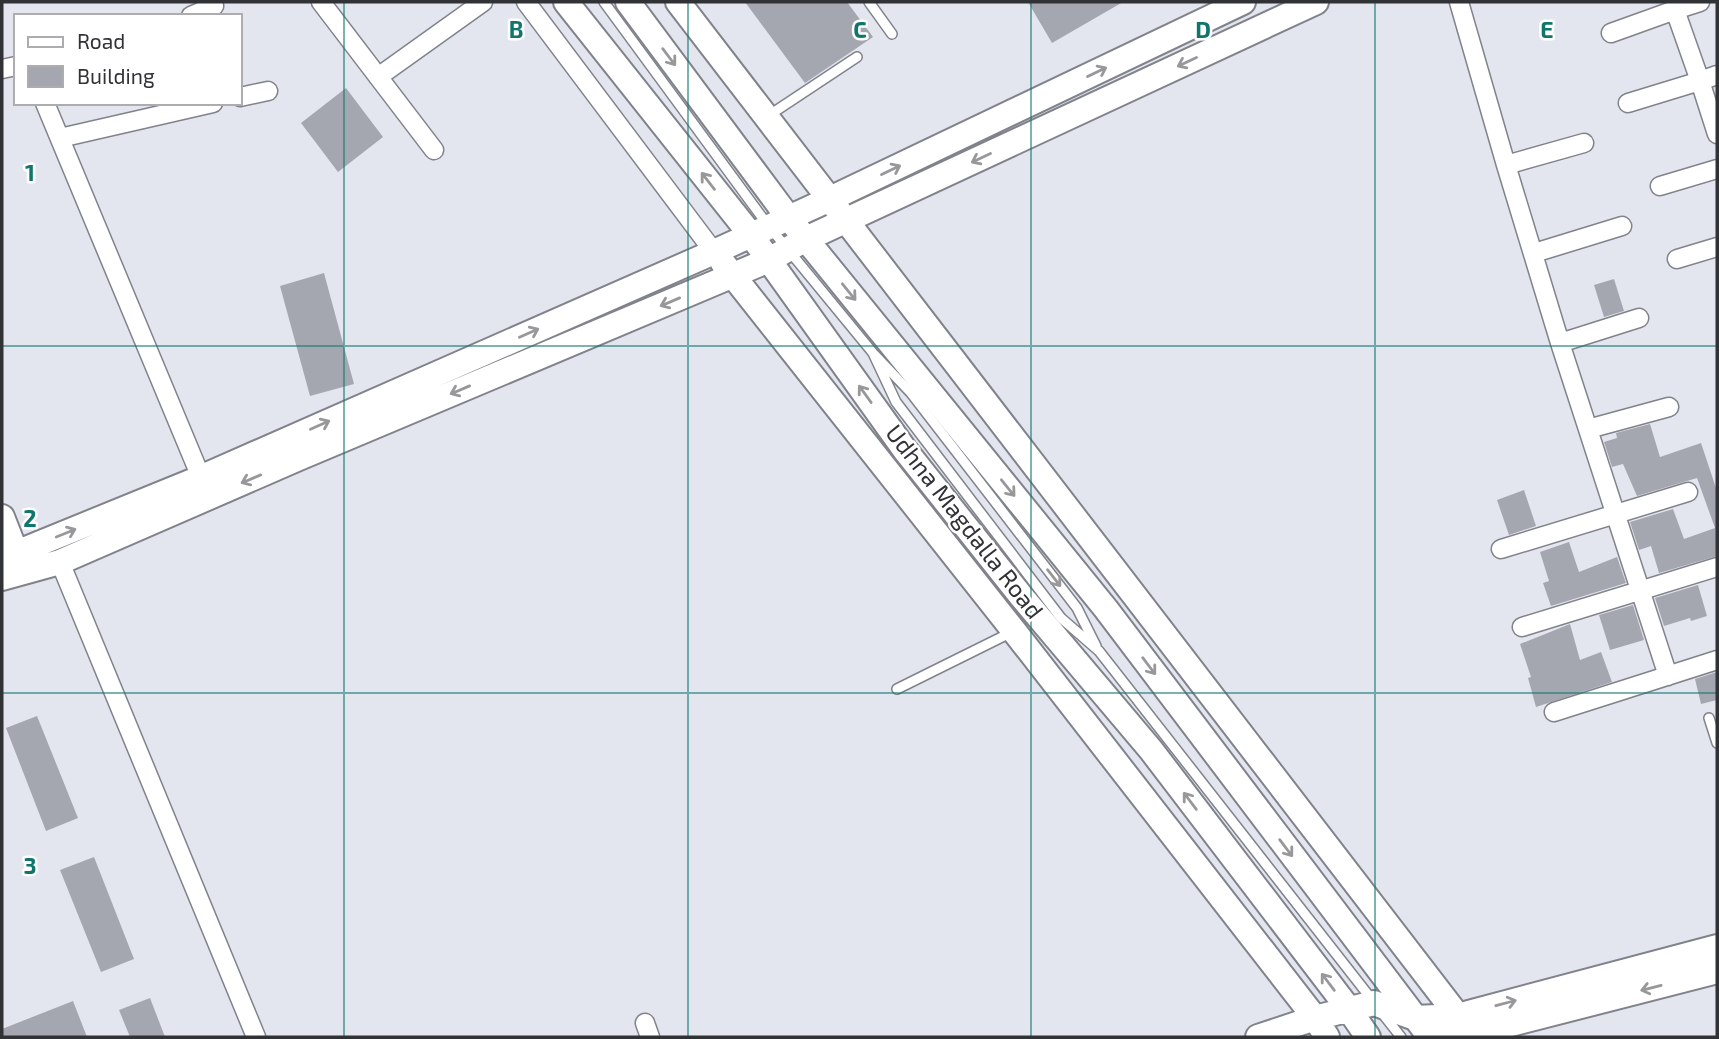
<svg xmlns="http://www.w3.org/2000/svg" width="1719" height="1039" font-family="'Exo 2',sans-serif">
<rect width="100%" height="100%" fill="#e3e5ef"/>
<path fill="#a5a7b0" d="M 745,2 L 847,2 L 873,37 L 805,83 Z
M 1028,2 L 1123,2 L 1052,43 Z
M 346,88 L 383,137 L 338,172 L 301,123 Z
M 324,273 L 354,384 L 310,396 L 280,286 Z
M 1614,279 L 1624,311 L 1604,317 L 1594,285 Z
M 1650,424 L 1660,457 L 1701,443 L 1717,491 L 1717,556 L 1659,573 L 1651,546 L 1639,550 L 1630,522 L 1673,509 L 1684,539 L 1715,528 L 1697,478 L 1637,496 L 1623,464 L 1612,467 L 1604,442 L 1617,438 L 1616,433 Z
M 1524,490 L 1536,526 L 1509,535 L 1497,500 Z
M 1569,542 L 1579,572 L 1617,557 L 1626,583 L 1551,606 L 1543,583 L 1549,581 L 1540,552 Z
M 1698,585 L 1707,616 L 1691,621 L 1690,618 L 1664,626 L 1655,598 Z
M 1633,605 L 1644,640 L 1610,650 L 1599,615 Z
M 1570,624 L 1580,660 L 1601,652 L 1612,682 L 1536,707 L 1528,678 L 1531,677 L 1520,644 Z
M 1717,672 L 1717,700 L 1701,704 L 1695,679 Z
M 37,716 L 78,818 L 46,831 L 6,728 Z
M 94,857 L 134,959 L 101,972 L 60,870 Z
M 150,998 L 165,1037 L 130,1037 L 119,1010 Z
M 73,1001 L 87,1037 L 2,1037 L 2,1029 Z"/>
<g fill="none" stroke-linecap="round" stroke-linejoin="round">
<defs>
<path id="lane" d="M 604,2 L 767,224 L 873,353 L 911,393 L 1077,608 L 1096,646
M 869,2 L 892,34
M 768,116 L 857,57
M 873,353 L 896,402 L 1061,618 L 1099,651 L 1373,1001
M 897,689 L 1012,632
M 1709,718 L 1717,743
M 1382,1013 L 1401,1037"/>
<path id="street" d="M 321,2 L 434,150
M 526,2 L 714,252
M 1459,2 L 1506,165 L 1560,343 L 1668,676
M 191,16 L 214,6
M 1611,33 L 1675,10
M 2,69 L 16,66
M 1717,75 L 1700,81 L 1717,134
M 378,77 L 483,2
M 240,97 L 268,91
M 45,103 L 205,487
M 1628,103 L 1700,81 L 1675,10 L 1700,2
M 60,138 L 213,103
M 1506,165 L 1584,143
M 1660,186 L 1717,169
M 1534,253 L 1622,226
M 1677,259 L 1717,247
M 1560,343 L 1639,318
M 1588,429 L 1669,407
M 1501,549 L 1688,492
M 60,562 L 256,1037
M 1522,627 L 1717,567
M 1554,712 L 1717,660
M 645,1023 L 650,1037"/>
<path id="secondary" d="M 566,2 L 751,235 L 905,450 L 1021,596 L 1151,750 L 1348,1008 L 1368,1037
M 628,2 L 788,217 L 1106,609 L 1430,1037
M 678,2 L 1474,1037
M 723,263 L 1014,631 L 1315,1018 L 1327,1037
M 2,517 L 22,568
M 2,556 L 16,553 L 200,478 L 714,252 L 830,199 L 1243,2
M 2,578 L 60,562 L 299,458 L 769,260 L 806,239 L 1316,2
M 1258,1037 L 1315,1018 L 1374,1003 L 1415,1018 L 1457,1016 L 1717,947
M 1441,1037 L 1472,1034 L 1717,971"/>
</defs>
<use href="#lane" stroke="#81838c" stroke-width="12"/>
<use href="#street" stroke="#81838c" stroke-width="21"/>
<use href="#secondary" stroke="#81838c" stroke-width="28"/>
<use href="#lane" stroke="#fff" stroke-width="9"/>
<use href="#street" stroke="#fff" stroke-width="18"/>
<use href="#secondary" stroke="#fff" stroke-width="24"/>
</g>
<defs><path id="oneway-shaft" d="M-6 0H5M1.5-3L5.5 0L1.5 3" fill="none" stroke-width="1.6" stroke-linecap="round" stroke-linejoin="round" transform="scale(1.75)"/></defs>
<g stroke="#98989a">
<use href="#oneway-shaft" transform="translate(669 57) rotate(53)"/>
<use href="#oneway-shaft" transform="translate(1187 62) rotate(155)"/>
<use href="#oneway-shaft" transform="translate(1097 72) rotate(-26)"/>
<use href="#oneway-shaft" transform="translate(981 158) rotate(155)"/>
<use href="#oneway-shaft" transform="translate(891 170) rotate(-26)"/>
<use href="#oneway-shaft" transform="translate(708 181) rotate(-128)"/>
<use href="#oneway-shaft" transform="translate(849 292) rotate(51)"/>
<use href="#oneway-shaft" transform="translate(670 302) rotate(157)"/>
<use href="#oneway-shaft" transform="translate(529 333) rotate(-24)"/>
<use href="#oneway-shaft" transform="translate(460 390) rotate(157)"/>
<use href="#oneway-shaft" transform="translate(865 394) rotate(-126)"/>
<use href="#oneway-shaft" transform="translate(320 425) rotate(-24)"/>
<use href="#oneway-shaft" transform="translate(251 479) rotate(157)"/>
<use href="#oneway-shaft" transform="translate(1008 488) rotate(51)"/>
<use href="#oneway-shaft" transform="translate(66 533) rotate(-22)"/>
<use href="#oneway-shaft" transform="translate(1054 578) rotate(52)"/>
<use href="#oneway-shaft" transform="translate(1149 666) rotate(53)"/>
<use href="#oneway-shaft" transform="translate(1190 801) rotate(-127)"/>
<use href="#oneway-shaft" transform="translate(1286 848) rotate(53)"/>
<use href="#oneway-shaft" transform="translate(1328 982) rotate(-127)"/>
<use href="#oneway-shaft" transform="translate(1651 988) rotate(166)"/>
<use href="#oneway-shaft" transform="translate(1506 1003) rotate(-15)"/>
</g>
<path fill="none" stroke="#0f766e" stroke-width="2" stroke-opacity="0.55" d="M 344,2 L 344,1037M 688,2 L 688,1037M 1031,2 L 1031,1037M 1375,2 L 1375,1037M 2,346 L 1717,346M 2,693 L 1717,693"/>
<g text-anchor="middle" stroke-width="5" stroke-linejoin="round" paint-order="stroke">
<g font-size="24" fill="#313236" stroke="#fff">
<text transform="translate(964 522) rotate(52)" y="8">Udhna Magdalla Road</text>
</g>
</g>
<g font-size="23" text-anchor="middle" font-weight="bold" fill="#0f766e" stroke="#fff" stroke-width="5" stroke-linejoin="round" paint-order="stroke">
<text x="516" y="38">B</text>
<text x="860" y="38">C</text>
<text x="1203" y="38">D</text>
<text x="1547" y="38">E</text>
<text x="30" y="181">1</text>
<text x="30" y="527">2</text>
<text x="30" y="874">3</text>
</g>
<rect width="1719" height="1039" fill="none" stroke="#313236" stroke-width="7"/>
<rect x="14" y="14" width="228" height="91" fill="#ffffff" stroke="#adadaf" stroke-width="2"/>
<rect x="28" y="37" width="35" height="10" fill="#ffffff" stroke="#adadaf" stroke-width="2"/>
<text x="77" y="49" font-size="21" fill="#313236">Road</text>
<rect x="28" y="66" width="35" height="21" fill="#a5a7b0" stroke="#adadaf" stroke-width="2"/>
<text x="77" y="84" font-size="21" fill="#313236">Building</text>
</svg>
